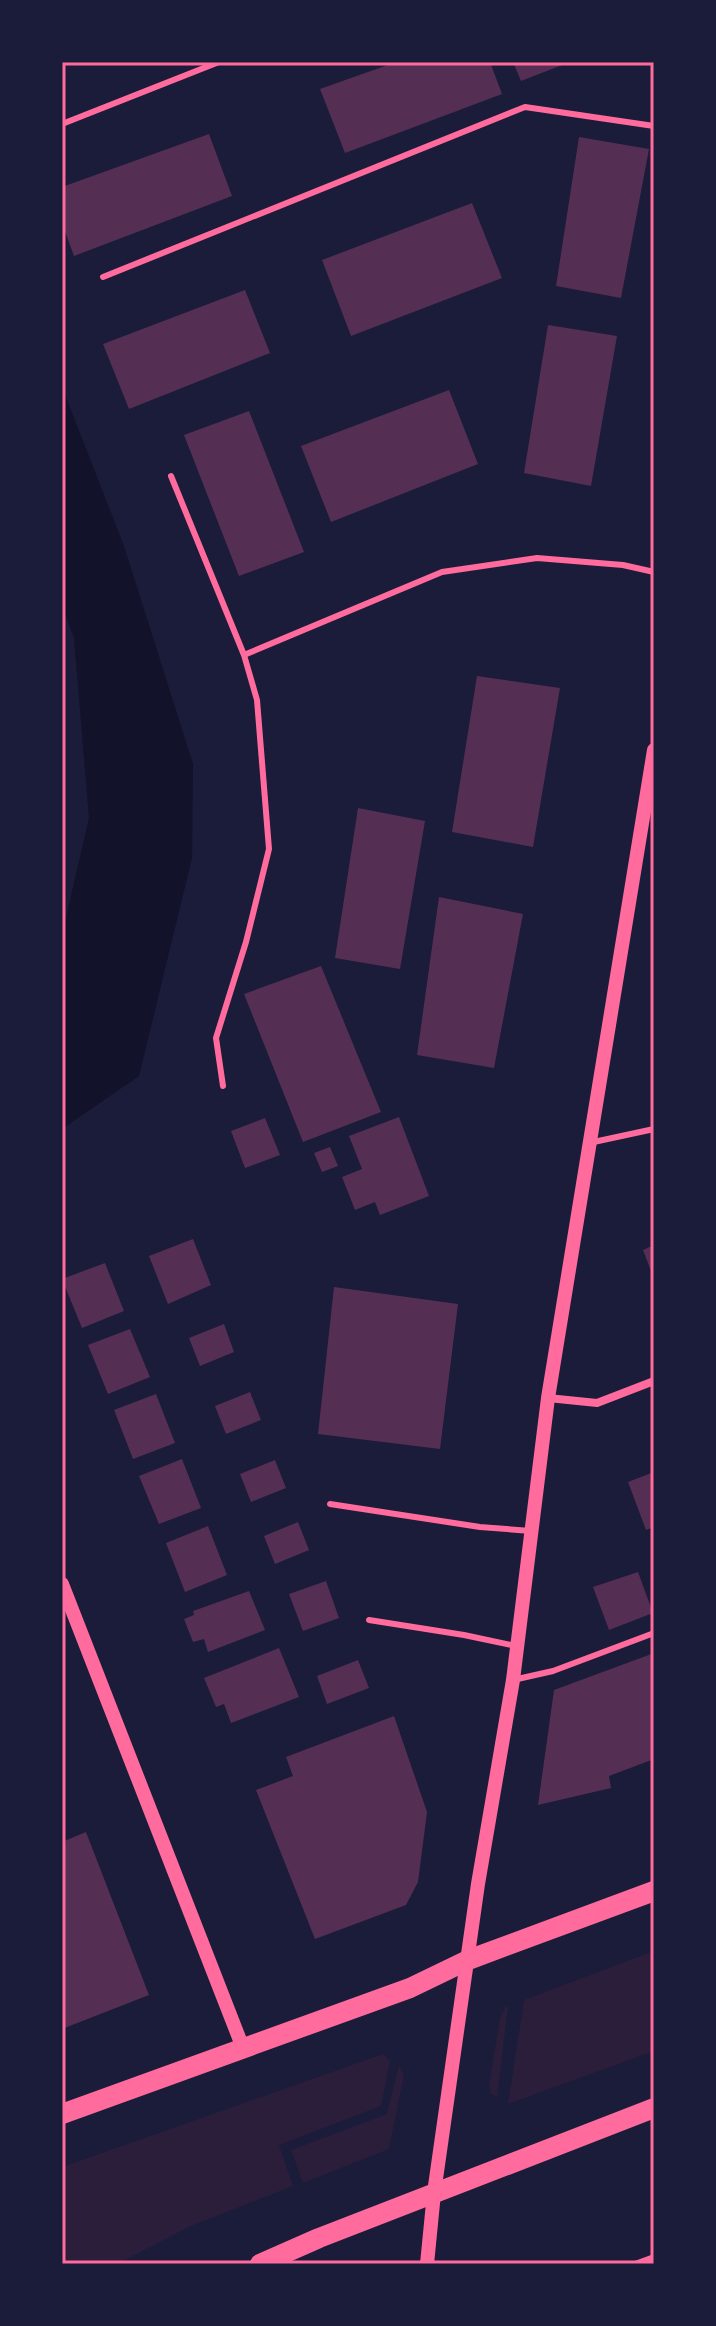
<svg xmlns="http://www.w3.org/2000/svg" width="716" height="2326" font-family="'Source Sans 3',sans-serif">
<rect width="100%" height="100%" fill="#1b1b3a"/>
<path fill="#2a1e3b" d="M 654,1951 L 654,2051 L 508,2104 L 524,2000 Z
M 506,2006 L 508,2007 L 497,2097 L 491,2094 L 489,2085 L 500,2018 Z
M 383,2054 L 390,2061 L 381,2106 L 279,2145 L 293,2186 L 191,2226 L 117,2264 L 62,2264 L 62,2167 Z
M 399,2065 L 404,2075 L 389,2149 L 303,2183 L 291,2150 L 387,2114 Z"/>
<path fill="#12122b" d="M 62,387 L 124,546 L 193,764 L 192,858 L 139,1076 L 62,1129 L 62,935 L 89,818 L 74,638 L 62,606 Z"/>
<path fill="#542f53" d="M 396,62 L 490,62 L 502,94 L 345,153 L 320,89 Z
M 513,62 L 570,62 L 521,81 Z
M 209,134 L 232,196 L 74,256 L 62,223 L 62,187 Z
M 579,137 L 649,149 L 621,298 L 556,286 Z
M 472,203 L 502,278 L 351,336 L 322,260 Z
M 245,290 L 270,353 L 129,409 L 103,344 Z
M 548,325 L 617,336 L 591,486 L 524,473 Z
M 449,390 L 478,464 L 331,522 L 301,446 Z
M 249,411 L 304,552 L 239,576 L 184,435 Z
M 477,676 L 560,688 L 533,847 L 452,832 Z
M 358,808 L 425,821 L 400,969 L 335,958 Z
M 439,897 L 523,914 L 494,1068 L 417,1055 Z
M 321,966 L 381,1112 L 303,1142 L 244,994 Z
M 399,1117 L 429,1196 L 380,1215 L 375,1202 L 355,1210 L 342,1177 L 362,1169 L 349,1136 Z
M 265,1118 L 280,1155 L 245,1168 L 231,1131 Z
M 330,1147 L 338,1166 L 322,1172 L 314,1153 Z
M 193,1239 L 211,1285 L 168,1304 L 149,1256 Z
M 654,1245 L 654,1279 L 643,1250 Z
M 105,1263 L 124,1311 L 82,1328 L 62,1279 Z
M 334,1287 L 458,1304 L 440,1449 L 318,1434 Z
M 224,1324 L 234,1352 L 200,1366 L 189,1338 Z
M 130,1329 L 150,1377 L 108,1394 L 88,1345 Z
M 250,1392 L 261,1420 L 226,1434 L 215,1406 Z
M 156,1394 L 175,1443 L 133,1459 L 114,1410 Z
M 182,1459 L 201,1508 L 159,1524 L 139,1476 Z
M 275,1460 L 286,1488 L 251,1502 L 240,1474 Z
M 654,1472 L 654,1527 L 646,1530 L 628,1482 Z
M 298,1522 L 309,1550 L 275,1564 L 264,1536 Z
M 208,1526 L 227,1575 L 185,1592 L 166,1543 Z
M 638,1572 L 653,1613 L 609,1630 L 593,1587 Z
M 326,1581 L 339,1618 L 303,1631 L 289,1594 Z
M 249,1591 L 265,1630 L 208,1652 L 204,1639 L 193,1642 L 184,1619 L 194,1615 L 193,1611 Z
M 279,1648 L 299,1697 L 231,1723 L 224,1704 L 216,1707 L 204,1678 Z
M 654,1653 L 654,1759 L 609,1776 L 611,1788 L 538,1805 L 554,1690 Z
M 358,1660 L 369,1688 L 327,1704 L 317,1676 Z
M 394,1716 L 427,1812 L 418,1882 L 406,1905 L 315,1939 L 256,1790 L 293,1776 L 286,1757 Z
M 86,1832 L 149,1995 L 62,2029 L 62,1842 Z"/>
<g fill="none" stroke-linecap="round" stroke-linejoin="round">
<path stroke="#ff6b9d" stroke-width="6" d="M 62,124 L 219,62
M 103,277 L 525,107 L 654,126
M 171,476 L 244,655
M 223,1086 L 216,1038 L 246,942 L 269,849 L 257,700 L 244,655 L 442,572 L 537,558 L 623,565 L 654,572
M 589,1143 L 654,1129
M 330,1504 L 480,1527 L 531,1531
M 369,1620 L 464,1635 L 516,1646
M 513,1680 L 553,1671 L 654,1633
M 635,2264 L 654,2257"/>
<path stroke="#ff6b9d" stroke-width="8" d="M 548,1398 L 597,1403 L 654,1381"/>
<path stroke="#ff6b9d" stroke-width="14" d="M 62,1584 L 243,2048
M 427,2264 L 434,2193 L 478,1884 L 513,1680 L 548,1398 L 654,750"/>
<path stroke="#ff6b9d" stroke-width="20" d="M 62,2114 L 410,1988 L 468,1960 L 654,1891
M 260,2264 L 319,2238 L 654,2108"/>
</g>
<rect width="716" height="2326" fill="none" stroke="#1b1b3a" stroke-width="128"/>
<rect x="64" y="64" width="588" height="2198" fill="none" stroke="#ff6b9d" stroke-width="3"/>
</svg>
